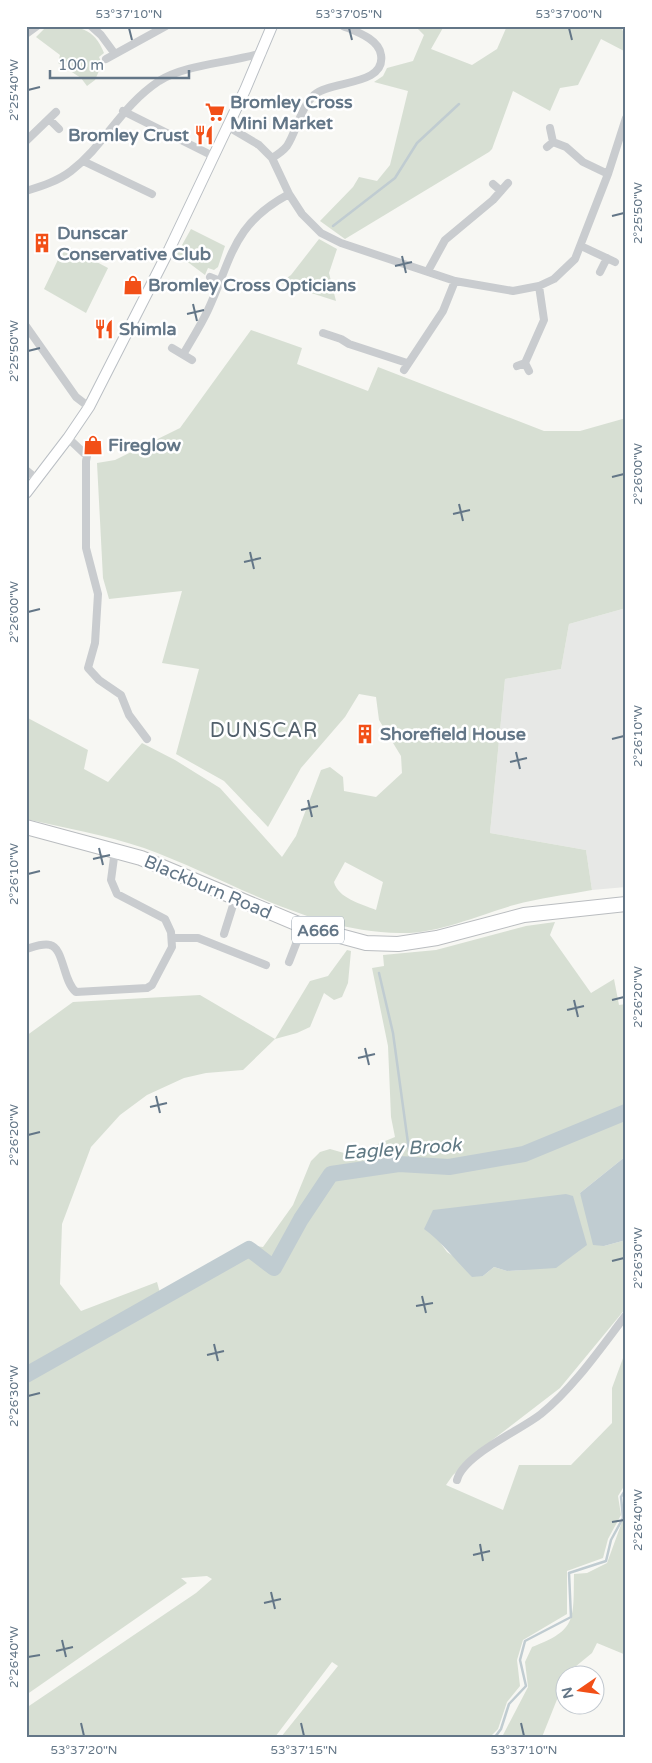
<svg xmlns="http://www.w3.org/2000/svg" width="652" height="1763" font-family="'Varela Round',sans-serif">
<rect width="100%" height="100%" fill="#f7f7f3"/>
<path fill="#e7e8e6" d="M 626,608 L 626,887 L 592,890 L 586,850 L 490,833 L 505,679 L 561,669 L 569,624 Z"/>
<path fill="#d7dfd3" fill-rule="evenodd" d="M 47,26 C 73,26 93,24 104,53 L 99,57 L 102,64 L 95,80 L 87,86 L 81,78 L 58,63 L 60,55 L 36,37 Z
M 415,26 L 444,26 L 431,49 L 472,65 L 497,49 L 507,26 L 621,26 L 626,40 L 626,52 L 601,39 L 578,85 L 560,88 L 550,111 L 513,91 L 492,149 L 489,152 L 345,239 L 320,221 L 353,187 L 359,177 L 377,181 L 390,165 L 408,91 L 374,82 L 383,76 L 387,68 L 413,61 L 424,35 Z
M 191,229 L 225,246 L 218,267 L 214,270 L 208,268 L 205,275 L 177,254 Z
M 319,239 L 337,249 L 329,273 L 336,301 L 280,283 L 291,275 Z
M 65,245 L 108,268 L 86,313 L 44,289 Z
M 251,330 L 302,348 L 297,364 L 368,391 L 378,367 L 544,431 L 580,431 L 626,418 L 626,608 L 569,624 L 561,669 L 505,679 L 490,833 L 586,850 L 592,890 C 566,895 539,898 514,905 C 478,915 438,934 400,933 C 308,932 227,878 144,848 C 106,835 65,828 26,819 L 26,717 L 88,750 L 84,769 L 108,782 L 142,743 L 175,760 L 220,788 L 282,857 L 296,836 L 321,770 L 330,767 L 343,777 L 344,791 L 376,797 L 402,773 L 401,756 L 379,720 L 376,697 L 359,694 L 345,717 L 301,768 L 268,827 L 224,781 L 176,754 L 199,669 L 162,663 L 182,591 L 109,599 L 103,578 L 97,463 L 115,460 L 180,428 ZM 345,862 L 383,882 L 376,910 C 361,904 338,898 334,882 Z
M 555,922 L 550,935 L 591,993 L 614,979 L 619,1005 L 626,1004 L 626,1156 L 580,1193 L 604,1246 L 626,1240 L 626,1308 L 560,1388 L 491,1441 L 453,1475 L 446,1485 L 503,1510 L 519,1465 L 571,1465 L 612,1423 L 612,1388 L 626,1350 L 626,1483 L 618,1496 L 621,1515 L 608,1539 L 603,1558 L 567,1571 L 567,1614 L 523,1640 L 517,1660 L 520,1686 L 507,1702 L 498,1729 L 492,1735 L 495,1737 L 281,1737 L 338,1666 L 332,1662 L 275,1737 L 26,1737 L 26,1708 L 196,1593 L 212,1579 L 207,1576 L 181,1578 L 187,1583 L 26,1695 L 26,1036 L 73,1002 L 200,995 L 275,1039 L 310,981 L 328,976 L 347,950 L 351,951 L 348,983 L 342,997 L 334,1000 L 324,993 L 310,1027 L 297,1033 L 275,1039 L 243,1070 L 206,1073 L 184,1078 L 147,1095 L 120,1115 L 91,1147 L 62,1224 L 60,1284 L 81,1311 L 157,1282 L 160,1293 L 186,1281 L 189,1275 L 248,1245 L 263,1247 L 293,1205 L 311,1161 L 320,1152 L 330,1149 L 351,1155 L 395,1137 L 391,1117 L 388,1046 L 372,968 L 384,966 L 383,955 L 436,950 L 526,926 ZM 437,1238 L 523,1270 L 507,1271 L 494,1267 L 483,1276 L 447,1252 Z
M 626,1511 L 626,1655 L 597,1643 L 592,1653 L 564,1676 L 564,1682 L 542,1737 L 502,1737 L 528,1687 L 525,1662 L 532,1647 C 578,1630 573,1618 574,1574 L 587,1573 L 607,1563 Z"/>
<path fill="#c0ccd1" d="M 626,1156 L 626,1240 L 604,1246 L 593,1245 L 580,1193 Z
M 566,1194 L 573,1196 L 587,1245 L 556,1268 L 507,1271 L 494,1267 L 483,1276 L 472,1277 C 456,1261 442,1242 424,1229 L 433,1210 Z"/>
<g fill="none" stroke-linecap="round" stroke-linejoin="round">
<path stroke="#c0ccd1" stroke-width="2.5" d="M 333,226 L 395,178 L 417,143 L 459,104
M 379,973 L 393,1033 L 411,1165
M 495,1737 L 501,1729 L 509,1704 L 526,1686 L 520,1660 L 525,1641 L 571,1617 L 569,1573 L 606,1561 L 611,1540 L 623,1518 L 621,1497 L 626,1489"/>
<path stroke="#c0ccd1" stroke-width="16" d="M 26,1375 L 249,1249 L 274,1268 L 301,1219 L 331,1174 L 399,1164 L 449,1167 L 524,1154 L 626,1112"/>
<defs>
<path id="secondary" d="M 26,493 L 68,438 L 89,407 L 169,250 L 245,90 L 272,26"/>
<path id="highway" d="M 26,827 L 141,858 L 303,926 L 366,943 L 398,944 L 437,938 L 524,915 L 626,904"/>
</defs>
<use href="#secondary" stroke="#babfc4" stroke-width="12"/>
<use href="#highway" stroke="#babdc0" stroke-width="16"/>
<path stroke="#c9cccf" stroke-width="8" d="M 91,26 L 101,35 L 115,54
M 26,34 L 37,26
M 106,59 L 166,26
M 123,111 L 213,156
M 49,119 L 59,129
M 227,126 L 259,145 L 272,158 L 289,194 L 302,214 L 321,233 L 341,243 L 455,281 L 513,291 L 539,286 L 554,279 L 575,259 L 608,174 L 626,118
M 26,141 L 56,112
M 553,142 L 566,147 L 583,162 L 608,174
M 547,147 L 553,142 L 550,128
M 272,158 C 277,155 283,151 287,146 C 297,130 300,109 314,95 C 331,80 386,86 381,55 C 379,39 357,32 343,26
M 83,161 L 152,194
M 493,184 L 501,191
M 26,191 C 42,186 58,181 71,171 C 105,145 120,107 159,81 C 186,64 230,63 262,53
M 581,246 L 615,262
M 428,271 L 445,240 L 493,200 L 508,183
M 600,272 L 607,258
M 210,277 L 220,281
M 26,326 L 76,397 L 89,407
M 323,333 L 341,339 L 349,344 L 407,363
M 172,348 L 192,360
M 184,353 C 192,339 201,325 208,310 C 233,256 232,225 289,194
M 525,363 L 544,320 L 539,286
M 517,366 L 525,363 L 529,371
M 404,370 L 443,311 L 455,281
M 68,438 L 87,456 L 86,461 L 86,548 L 98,594 L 95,643 L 88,668 L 99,680 L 121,695 L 129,715 L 147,739
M 26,470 L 37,479
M 224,934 L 235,899
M 172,938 L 198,938 L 266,965
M 26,949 C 33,947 43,943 50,945 C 64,948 63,982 76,992 L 147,988 L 152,985 L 172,947 L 171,932 L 165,919 L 117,894 L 111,880 L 115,850
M 289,962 L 303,926
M 457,1480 C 463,1455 521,1430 541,1414 C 574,1387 600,1349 626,1315"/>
<use href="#secondary" stroke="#fff" stroke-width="10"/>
<use href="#highway" stroke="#fff" stroke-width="14"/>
</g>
<path fill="none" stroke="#637687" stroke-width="2" d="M 129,28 L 132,40M 349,28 L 352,40M 569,28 L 572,40M 28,90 L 40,87M 612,216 L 624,213M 402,256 L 406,273M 395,266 L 412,262M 193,304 L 197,321M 187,314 L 204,310M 28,351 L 40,348M 612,477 L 624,474M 459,504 L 463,521M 453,514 L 470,510M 250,552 L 254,569M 244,562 L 261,558M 28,612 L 40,609M 612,739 L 624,736M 516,752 L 520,769M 510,762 L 527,758M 308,800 L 312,817M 301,810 L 318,806M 99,848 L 103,865M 93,859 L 110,855M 28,874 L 40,871M 574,1000 L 578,1017M 612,1000 L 624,997M 567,1010 L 584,1006M 365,1048 L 369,1065M 358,1058 L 375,1054M 156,1096 L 160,1113M 150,1107 L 167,1103M 28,1135 L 40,1132M 612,1261 L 624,1258M 422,1296 L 426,1313M 416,1306 L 433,1303M 214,1344 L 218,1361M 207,1355 L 224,1351M 28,1396 L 40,1393M 612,1522 L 624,1520M 480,1544 L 483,1561M 473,1555 L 490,1551M 271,1592 L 275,1609M 264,1603 L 281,1599M 62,1640 L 66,1657M 56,1651 L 73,1647M 28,1657 L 40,1655M 81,1723 L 84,1736M 301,1723 L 304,1736M 521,1723 L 524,1736"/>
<defs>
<symbol id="supermarket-bare" viewBox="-9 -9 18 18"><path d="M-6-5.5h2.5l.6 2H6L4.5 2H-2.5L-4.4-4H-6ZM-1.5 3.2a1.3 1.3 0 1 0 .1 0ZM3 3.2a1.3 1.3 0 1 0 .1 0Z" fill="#f24f17" stroke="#fff" stroke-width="2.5" paint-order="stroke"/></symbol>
<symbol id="restaurant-bare" viewBox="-9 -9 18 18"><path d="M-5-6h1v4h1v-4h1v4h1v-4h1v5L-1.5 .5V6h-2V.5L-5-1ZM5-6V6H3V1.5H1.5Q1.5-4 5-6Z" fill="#f24f17" stroke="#fff" stroke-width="2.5" paint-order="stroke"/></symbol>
<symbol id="building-bare" viewBox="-9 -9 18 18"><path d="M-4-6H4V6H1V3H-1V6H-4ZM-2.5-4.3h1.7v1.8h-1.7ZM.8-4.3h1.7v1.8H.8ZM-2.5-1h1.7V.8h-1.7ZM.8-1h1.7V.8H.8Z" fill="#f24f17" stroke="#fff" stroke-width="2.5" paint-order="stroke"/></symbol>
<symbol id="shop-bare" viewBox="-9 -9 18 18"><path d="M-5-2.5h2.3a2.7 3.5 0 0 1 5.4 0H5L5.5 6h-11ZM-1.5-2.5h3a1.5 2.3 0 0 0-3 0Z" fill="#f24f17" stroke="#fff" stroke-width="2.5" paint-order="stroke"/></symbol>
</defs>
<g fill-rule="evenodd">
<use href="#supermarket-bare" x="201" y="98" width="28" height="28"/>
<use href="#restaurant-bare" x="190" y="121" width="28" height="28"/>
<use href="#building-bare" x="28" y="229" width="28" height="28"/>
<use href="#shop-bare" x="119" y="271" width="28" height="28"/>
<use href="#restaurant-bare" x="90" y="315" width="28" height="28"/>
<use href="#shop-bare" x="79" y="431" width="28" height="28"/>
<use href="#building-bare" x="351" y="720" width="28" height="28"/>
</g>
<g text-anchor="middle" stroke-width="5" stroke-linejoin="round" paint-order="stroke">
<rect fill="#fff" stroke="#929fab" stroke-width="1" x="292" y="916.5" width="52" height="27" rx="4"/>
<g font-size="16" font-weight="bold" fill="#637687">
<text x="318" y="936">A666</text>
</g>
<g font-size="18" font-weight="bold" fill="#637687" stroke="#fff" text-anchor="start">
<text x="230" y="108">Bromley Cross<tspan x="230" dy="21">Mini Market</tspan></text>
<text x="189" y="141" text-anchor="end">Bromley Crust</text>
<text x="57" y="239">Dunscar<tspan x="57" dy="21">Conservative Club</tspan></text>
<text x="148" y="291">Bromley Cross Opticians</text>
<text x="119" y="335">Shimla</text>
<text x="108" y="451">Fireglow</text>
<text x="380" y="740">Shorefield House</text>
</g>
<g font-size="18" fill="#637687" stroke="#fff">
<text transform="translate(208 887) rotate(23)" y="6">Blackburn Road</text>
</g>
<g font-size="19" font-style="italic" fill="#5f7883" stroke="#fff">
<text transform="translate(402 1148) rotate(-4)" y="7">Eagley Brook</text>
</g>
<g font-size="20" letter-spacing="1" fill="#515f6b" stroke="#fff">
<text x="264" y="737">DUNSCAR</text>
</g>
</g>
<rect width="652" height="1763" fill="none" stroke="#ffffff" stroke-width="55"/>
<g transform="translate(580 1690) rotate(257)"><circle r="24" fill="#ffffff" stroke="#c1c8cf"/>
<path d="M0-4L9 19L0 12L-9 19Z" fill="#f24f17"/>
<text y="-8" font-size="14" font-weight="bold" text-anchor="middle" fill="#637687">N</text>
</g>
<path d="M50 70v8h139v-8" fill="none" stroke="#637687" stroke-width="2.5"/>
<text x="58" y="70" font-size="15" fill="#637687" stroke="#ffffff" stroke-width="4" paint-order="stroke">100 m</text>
<rect x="28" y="28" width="596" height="1708" fill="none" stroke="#637687" stroke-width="2"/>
<g font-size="12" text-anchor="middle" fill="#637687">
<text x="129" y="18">53°37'10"N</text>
<text x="349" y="18">53°37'05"N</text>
<text x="569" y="18">53°37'00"N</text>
<text transform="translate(14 90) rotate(-90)" y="4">2°25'40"W</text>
<text transform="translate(638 213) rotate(-90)" y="4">2°25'50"W</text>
<text transform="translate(14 351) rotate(-90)" y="4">2°25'50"W</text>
<text transform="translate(638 474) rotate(-90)" y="4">2°26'00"W</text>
<text transform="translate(14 612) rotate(-90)" y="4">2°26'00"W</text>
<text transform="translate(638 736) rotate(-90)" y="4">2°26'10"W</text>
<text transform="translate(14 874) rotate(-90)" y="4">2°26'10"W</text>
<text transform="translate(638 997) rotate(-90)" y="4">2°26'20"W</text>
<text transform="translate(14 1135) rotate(-90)" y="4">2°26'20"W</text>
<text transform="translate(638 1258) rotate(-90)" y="4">2°26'30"W</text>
<text transform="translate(14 1396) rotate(-90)" y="4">2°26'30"W</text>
<text transform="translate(638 1520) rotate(-90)" y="4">2°26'40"W</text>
<text transform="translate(14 1657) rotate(-90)" y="4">2°26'40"W</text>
<text x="84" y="1754">53°37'20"N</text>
<text x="304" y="1754">53°37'15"N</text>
<text x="524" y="1754">53°37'10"N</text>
</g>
</svg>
